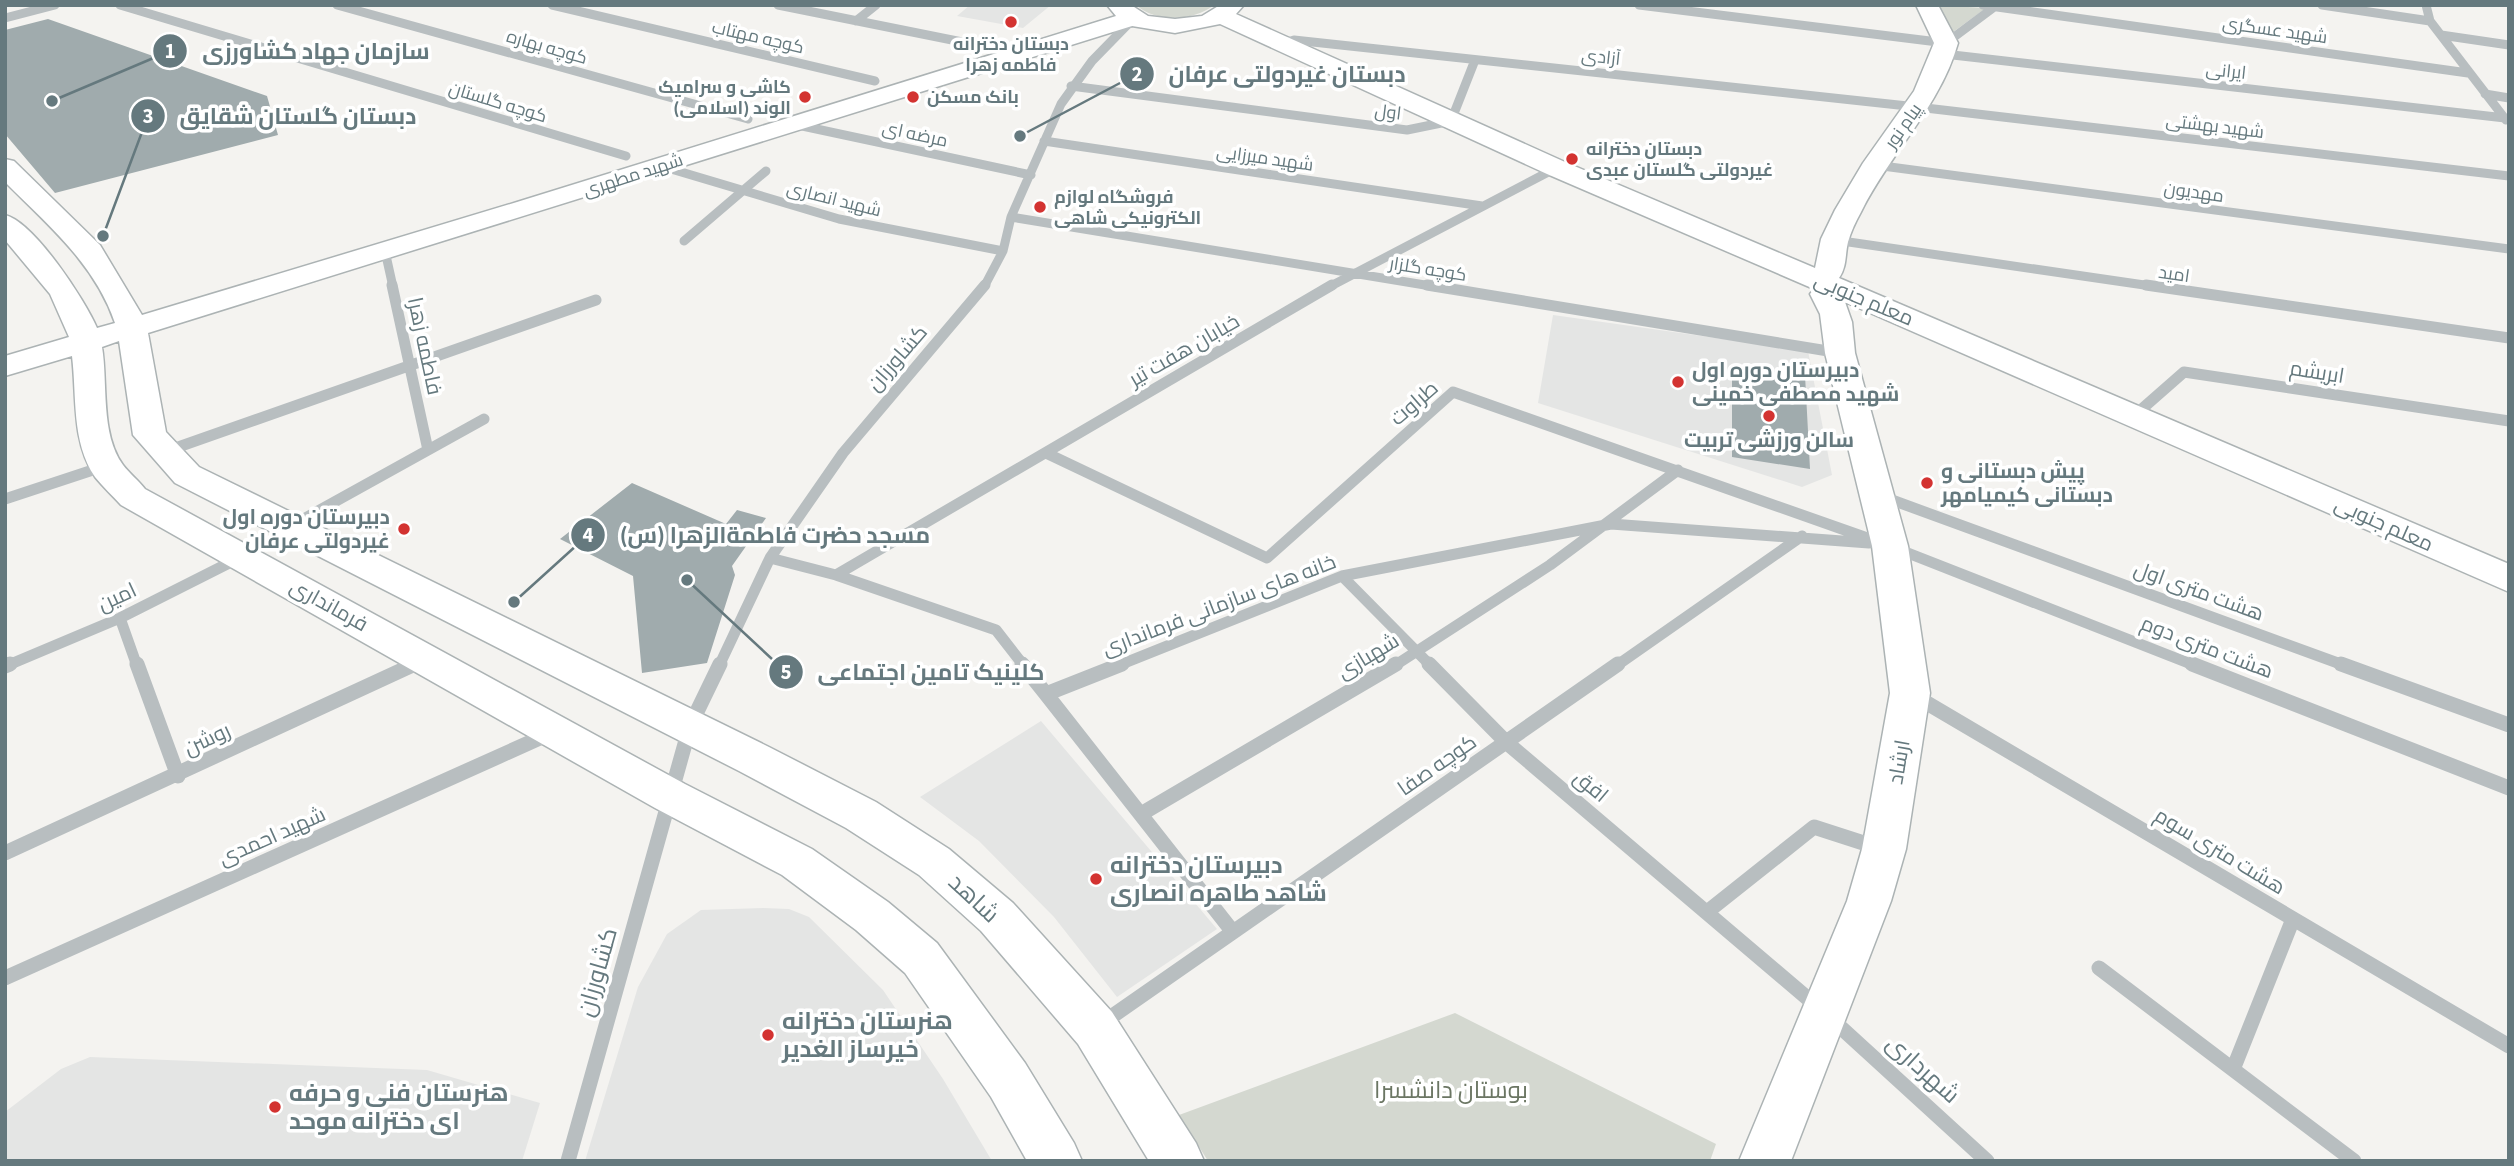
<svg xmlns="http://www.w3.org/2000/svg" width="2514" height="1166" font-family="'Source Sans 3',Cairo,sans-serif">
<rect width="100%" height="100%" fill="#f4f3f0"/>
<path fill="#e4e5e4" d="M 970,5 L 1051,5 L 1023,28 L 957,16 Z
M 1553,315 L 1808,351 L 1832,475 L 1802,487 L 1538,403 Z
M 1041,721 L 1217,929 L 1117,997 L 1054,917 L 979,841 L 920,797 Z
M 763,908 L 789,909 L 809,917 L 883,990 L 943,1079 L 992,1161 L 585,1161 L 638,987 L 667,934 L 701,910 Z
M 90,1057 L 427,1070 L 540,1103 L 522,1161 L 5,1161 L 5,1112 L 61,1069 Z"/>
<path fill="#d4d8d0" d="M 1136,5 L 1214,5 C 1194,21 1156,23 1136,5 Z
M 1933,5 L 1986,8 L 1949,35 Z
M 1455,1013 L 1716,1144 L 1710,1161 L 1208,1161 L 1179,1115 Z"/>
<path fill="#a0abad" d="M 48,19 L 267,96 L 278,135 L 55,193 L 5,134 L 5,30 Z
M 1732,365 L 1805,375 L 1810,469 L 1732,457 Z
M 632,483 L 726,524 L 737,510 L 766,518 L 732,566 L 735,575 L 707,663 L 642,673 L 633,576 L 560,539 Z"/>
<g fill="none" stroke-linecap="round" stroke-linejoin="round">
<defs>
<path id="major" d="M 1107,5 L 1131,5 L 1148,16 L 1175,19 L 1202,16 L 1220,5 L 1244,5 L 1236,14 L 1565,162 L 1815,268 L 1821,239 L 1835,210 L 1863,163 L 1914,91 L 1934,43 L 1916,5 L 1938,5 L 1958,43 C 1940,107 1890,153 1861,212 C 1856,221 1851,231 1848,242 C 1845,254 1847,267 1839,278 L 2509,564 L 2509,592 L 1845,302 L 1852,322 L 1855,353 L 1908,546 L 1930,693 L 1906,849 L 1891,901 L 1791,1161 L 1739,1161 L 1847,901 L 1862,849 L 1890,693 L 1872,546 L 1825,353 L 1820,314 L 1810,294 L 1814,289 L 1547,174 L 1220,24 L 1175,33 L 1132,26 L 148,333 L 166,432 L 199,467 L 769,747 L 876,802 L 949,849 L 1013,903 L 1112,1012 L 1196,1143 L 1204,1161 L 1149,1161 L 1078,1044 L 981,931 L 919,875 L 846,828 L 739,771 L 175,483 L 133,435 L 119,341 L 102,347 C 108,382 100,434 123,465 C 129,473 138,480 145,489 L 685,784 L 812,849 L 888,902 L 937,943 L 1025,1063 L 1074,1143 L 1082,1161 L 1027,1161 L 991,1097 L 905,973 L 856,930 L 782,875 L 655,808 L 121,505 C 113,496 103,487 95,477 C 71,441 77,397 72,356 L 5,376 L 5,356 L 69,337 L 50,294 L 5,240 L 5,215 C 34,222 85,300 97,328 L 115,323 C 95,264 48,225 5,182 L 5,159 L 14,161 L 100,245 L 142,315 L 517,202 L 1116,16 Z"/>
</defs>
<use href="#major" stroke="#acb3b4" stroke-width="3"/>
<path stroke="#b8bec0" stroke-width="9" d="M 120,5 L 626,156
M 337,5 L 748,119
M 552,5 L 875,81
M 778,5 L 987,47
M 1639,5 L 1946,43 L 1997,5
M 1983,5 L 2468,73
M 2322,5 L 2430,21
M 2426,5 L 2430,21 L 2506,120
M 5,18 L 55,5
M 856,21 L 876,5
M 2441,35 L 2509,45
M 1282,44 L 1294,40 L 1917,107 L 2509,176
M 1944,54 L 2505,118
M 1071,86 L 1407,130 L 1451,121 L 1475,60
M 2485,94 L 2509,98
M 793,124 L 1031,175
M 1044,141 L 1482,206
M 1875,165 L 2509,249
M 661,166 L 839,219 L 1003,251
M 1011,217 L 1437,287
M 1835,240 L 2158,287
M 684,241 L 766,171
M 385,251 L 393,287
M 984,287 L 1003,251 L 1011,217 L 1061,104 L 1092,61 L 1133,19
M 1329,287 L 1556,168"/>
<path stroke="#b8bec0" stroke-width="11" d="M 392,285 L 428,450
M 1427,285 L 1840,353
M 2146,285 L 2509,338
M 2135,415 L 2184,372 L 2509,421
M 164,452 L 596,300
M 1046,453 L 1267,558 L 1453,392 L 1890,546 L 2196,666
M 1881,496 L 2346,666
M 5,499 L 105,466
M 291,526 L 484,419
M 770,558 L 836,575 L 996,630 L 1024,666
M 836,575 L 1332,285
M 1342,576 L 1431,666
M 120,618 L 137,666
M 6,666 L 120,618 L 239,558
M 411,666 L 421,661
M 719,666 L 770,558 L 843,453 L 985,285
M 1117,666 L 1342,576 L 1611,524 L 1869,543
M 1394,666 L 1550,565 L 1678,470
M 1616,666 L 1802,536"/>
<path stroke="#b8bec0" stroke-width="15" d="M 137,664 L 178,776
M 1022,664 L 1046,694 L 1122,664
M 1429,664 L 1506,742 L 1826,1014 L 1987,1161
M 2192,664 L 2509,788
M 2341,664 L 2509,725
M 5,666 L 10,664
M 1046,694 L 1233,932
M 1915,696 L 2509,1046
M 1141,814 L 1396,664
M 5,853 L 415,664
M 1707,912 L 1814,827 L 1879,848
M 2099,968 L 2354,1161
M 5,978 L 551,733
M 1101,1024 L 1618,664
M 2234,1067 L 2293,919
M 568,1161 L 690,726 L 720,664"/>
<use href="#major" fill="#fff" fill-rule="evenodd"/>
</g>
<g fill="#d33331" stroke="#fff" stroke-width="2.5">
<circle cx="1011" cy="22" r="7"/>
<circle cx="805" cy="97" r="7"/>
<circle cx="913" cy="97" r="7"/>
<circle cx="1572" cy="159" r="7"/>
<circle cx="1040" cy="207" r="7"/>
<circle cx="1678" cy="382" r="7"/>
<circle cx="1769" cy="416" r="7"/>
<circle cx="1927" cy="483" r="7"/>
<circle cx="404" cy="529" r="7"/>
<circle cx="1096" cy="879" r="7"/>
<circle cx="768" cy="1035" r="7"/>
<circle cx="275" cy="1107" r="7"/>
</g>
<g text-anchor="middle" stroke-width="7" stroke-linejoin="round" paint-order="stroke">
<g font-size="18" fill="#65797e" stroke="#fff">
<text transform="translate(2275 30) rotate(8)" y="6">شهید عسگری</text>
<text transform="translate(758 37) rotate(13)" y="6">کوچه مهتاب</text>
<text transform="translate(547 47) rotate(16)" y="6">کوچه بهاره</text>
<text transform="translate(1601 57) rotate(6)" y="6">آزادی</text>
<text transform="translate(2226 71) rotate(6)" y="6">ایرانی</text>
<text transform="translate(498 102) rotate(17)" y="6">کوچه گلستان</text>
<text transform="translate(1388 112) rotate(7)" y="6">اول</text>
<text transform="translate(1903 126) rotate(-55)" y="6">پیام نور</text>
<text transform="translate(2215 126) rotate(7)" y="6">شهید بهشتی</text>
<text transform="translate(915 134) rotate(12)" y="6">مرضه ای</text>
<text transform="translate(1265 158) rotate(8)" y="6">شهید میرزایی</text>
<text transform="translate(633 175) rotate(-18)" y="6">شهید مطهری</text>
<text transform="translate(2194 192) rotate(8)" y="6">مهدیون</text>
<text transform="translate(834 199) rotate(14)" y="6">شهید انصاری</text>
<text transform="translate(1428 269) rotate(9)" y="6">کوچه گلزار</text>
<text transform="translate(2174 274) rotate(8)" y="6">امید</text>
</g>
<g font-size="18" font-weight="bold" fill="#65797e" stroke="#fff" text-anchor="start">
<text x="1011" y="50" text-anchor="middle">دبستان دخترانه<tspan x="1011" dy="21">فاطمه زهرا</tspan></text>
<text x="791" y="93" text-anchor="end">کاشی و سرامیک<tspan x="791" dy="21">الوند (اسلامی)</tspan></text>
<text x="927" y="103">بانک مسکن</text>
<text x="1586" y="155">دبستان دخترانه<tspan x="1586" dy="21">غیردولتی گلستان عبدی</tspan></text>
<text x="1054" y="203">فروشگاه لوازم<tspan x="1054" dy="21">الکترونیکی شاهی</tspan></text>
</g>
<g font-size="21" fill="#65797e" stroke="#fff">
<text transform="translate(1864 299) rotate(23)" y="7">معلم جنوبی</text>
<text transform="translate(425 346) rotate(78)" y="7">فاطمه زهرا</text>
<text transform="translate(1184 350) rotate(-30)" y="7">خیابان هفت تیر</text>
<text transform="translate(897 358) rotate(-49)" y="7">کشاورزان</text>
<text transform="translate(2317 372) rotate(9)" y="7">ابریشم</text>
<text transform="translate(1414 403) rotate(-41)" y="7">طراوت</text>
<text transform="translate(2384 524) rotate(24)" y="7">معلم جنوبی</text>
<text transform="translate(2199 591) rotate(20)" y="7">هشت متری اول</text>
<text transform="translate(117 597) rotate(-25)" y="7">امین</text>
<text transform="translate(329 605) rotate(29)" y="7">فرمانداری</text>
<text transform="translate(1219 605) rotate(-21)" y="7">خانه های سازمانی فرمانداری</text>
<text transform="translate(2207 647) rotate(21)" y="7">هشت متری دوم</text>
<text transform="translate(1368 656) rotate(-31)" y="7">شهبازی</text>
<text transform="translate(207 739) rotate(-25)" y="7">روشن</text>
<text transform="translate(1899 762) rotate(-80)" y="7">ارشاد</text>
<text transform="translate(1437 765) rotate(-35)" y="7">کوچه صفا</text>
<text transform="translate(1591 786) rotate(40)" y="7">افق</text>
<text transform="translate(272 836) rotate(-24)" y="7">شهید احمدی</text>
<text transform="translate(2220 851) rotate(31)" y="7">هشت متری سوم</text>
</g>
<g font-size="21" font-weight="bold" fill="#65797e" stroke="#fff" text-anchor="start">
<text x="1692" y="377">دبیرستان دوره اول<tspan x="1692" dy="24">شهید مصطفی خمینی</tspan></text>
<text x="1769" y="447" text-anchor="middle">سالن ورزشی تربیت</text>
<text x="1941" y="478">پیش دبستانی و<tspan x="1941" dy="24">دبستانی کیمیامهر</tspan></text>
<text x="390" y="524" text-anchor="end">دبیرستان دوره اول<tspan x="390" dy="24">غیردولتی عرفان</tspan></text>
</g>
<g font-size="24" font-weight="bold" fill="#65797e" stroke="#fff" text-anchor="start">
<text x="1110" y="873">دبیرستان دخترانه<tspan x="1110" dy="28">شاهد طاهره انصاری</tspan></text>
<text x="782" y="1029">هنرستان دخترانه<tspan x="782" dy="28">خیرساز الغدیر</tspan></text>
<text x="289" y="1101">هنرستان فنی و حرفه<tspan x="289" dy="28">ای دخترانه موحد</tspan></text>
</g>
<g font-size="24" fill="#65797e" stroke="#fff">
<text transform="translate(974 898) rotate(43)" y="8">شاهد</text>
<text transform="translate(597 972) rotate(-74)" y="8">کشاورزان</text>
<text transform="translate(1923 1069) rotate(42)" y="8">شهرداری</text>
</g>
<g font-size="24" fill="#6b7663" stroke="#fff">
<text x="1451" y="1098">بوستان دانشسرا</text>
</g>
</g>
<path fill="none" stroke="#65797e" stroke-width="2.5" d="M52 101L170 51M1020 136L1137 74M103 236L148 116M514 602L588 535M687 580L786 672"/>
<g fill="#65797e" stroke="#fff" stroke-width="2.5">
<circle cx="52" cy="101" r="7"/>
<circle cx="1020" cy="136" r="7"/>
<circle cx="103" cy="236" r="7"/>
<circle cx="514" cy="602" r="7"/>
<circle cx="687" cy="580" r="7"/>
<circle cx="170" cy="51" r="18"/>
<circle cx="1137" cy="74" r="18"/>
<circle cx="148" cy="116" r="18"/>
<circle cx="588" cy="535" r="18"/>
<circle cx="786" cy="672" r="18"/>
</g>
<g font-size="21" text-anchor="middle" font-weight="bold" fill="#fff">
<text x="170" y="58">1</text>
<text x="1137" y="81">2</text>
<text x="148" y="123">3</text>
<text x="588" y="542">4</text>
<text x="786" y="679">5</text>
</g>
<g font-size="23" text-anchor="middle" font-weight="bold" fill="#65797e" stroke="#fff" stroke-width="7" stroke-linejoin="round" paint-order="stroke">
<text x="316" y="59">سازمان جهاد کشاورزی</text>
<text x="1287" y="82">دبستان غیردولتی عرفان</text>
<text x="298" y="124">دبستان گلستان شقایق</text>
<text x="775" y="543">مسجد حضرت فاطمةالزهرا (س)</text>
<text x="931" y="680">کلینیک تامین اجتماعی</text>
</g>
<rect width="2514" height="1166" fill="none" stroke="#65797e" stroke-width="14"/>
</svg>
